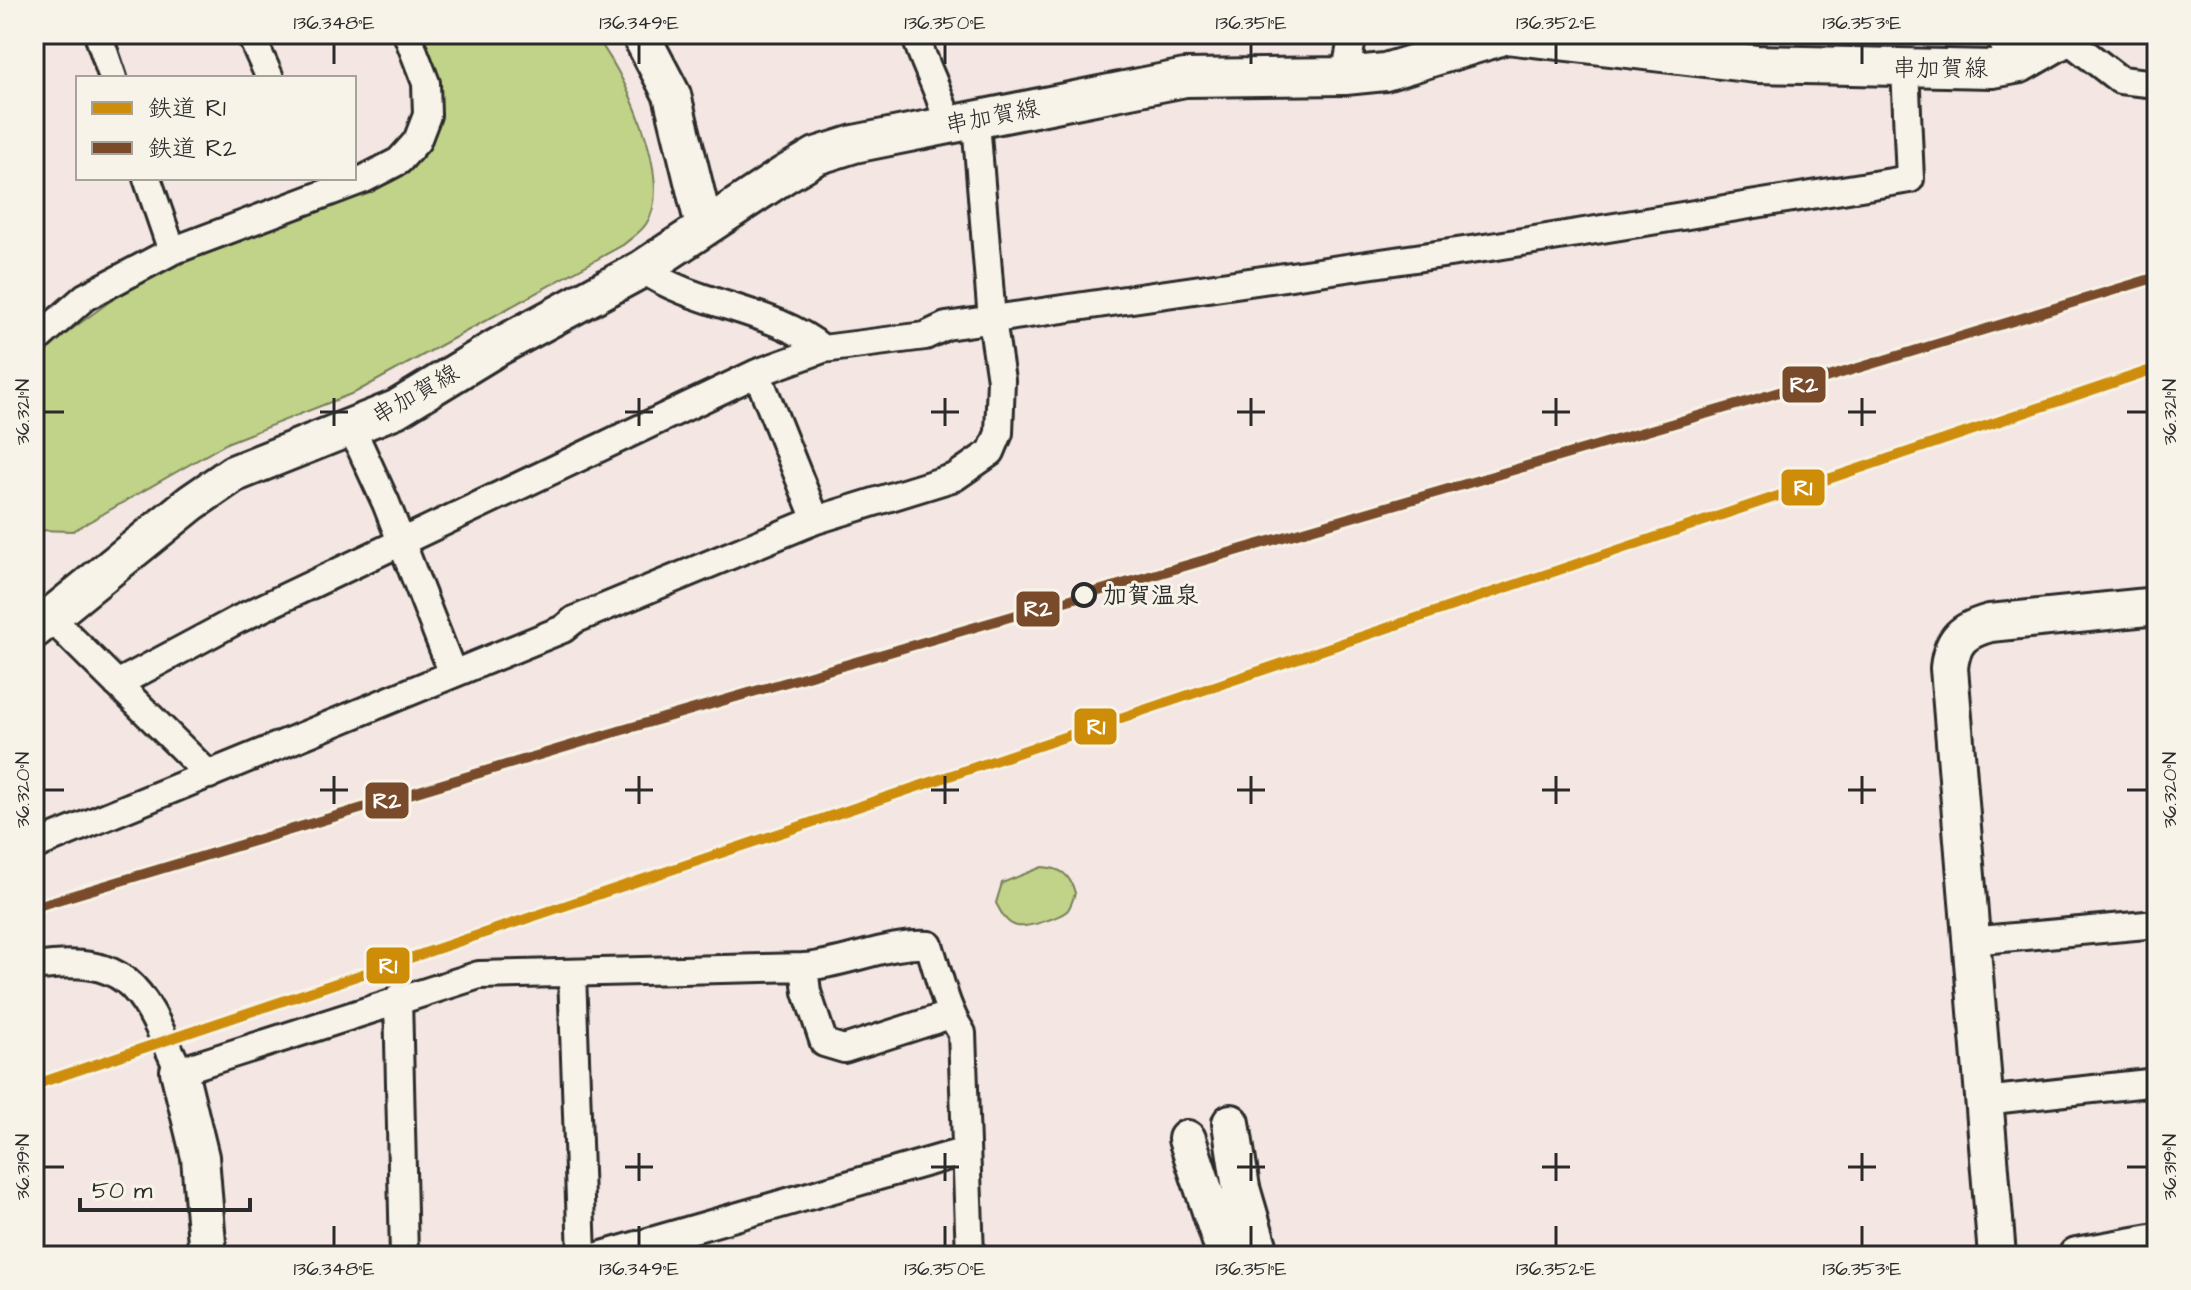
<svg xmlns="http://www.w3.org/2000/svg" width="2191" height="1290" font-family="'Architects Daughter','Klee One',sans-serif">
<rect width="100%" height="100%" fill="#f4e6e3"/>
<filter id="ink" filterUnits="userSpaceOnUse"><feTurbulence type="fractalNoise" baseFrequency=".0125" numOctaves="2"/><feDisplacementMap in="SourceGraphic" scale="16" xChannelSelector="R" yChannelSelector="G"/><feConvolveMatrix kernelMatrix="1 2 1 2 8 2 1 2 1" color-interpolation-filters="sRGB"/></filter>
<g filter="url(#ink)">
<path fill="#c1d388" stroke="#767f5a" stroke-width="2" d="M 421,34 L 593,34 C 623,67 676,183 646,224 C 641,232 630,239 623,245 L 356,392 L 229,442 L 73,531 L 34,530 L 34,357 L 124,291 L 172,267 L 342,203 L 395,180 L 414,165 L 438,124 L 440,80 Z
M 1042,867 C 1061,868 1070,874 1075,893 C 1073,899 1071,907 1067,911 C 1058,918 1028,928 1017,926 C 1006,924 1001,912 996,903 L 1002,883 Z"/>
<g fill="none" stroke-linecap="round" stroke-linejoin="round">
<defs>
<path id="street" d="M 98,34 L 113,78
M 250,34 L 270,78
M 915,34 C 924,66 942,93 947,125
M 2067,39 L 2120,80 L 2157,84
M 1345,76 L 1353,34
M 147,178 L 172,251
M 642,269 C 697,307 773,308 823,349
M 34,342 L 85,297 L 172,251 L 364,179 L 399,161 L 417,141 L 427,115 L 426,83 L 407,34
M 757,373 L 816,520
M 352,429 L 386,503 L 453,674
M 50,617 L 209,775
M 117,684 L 237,620 L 757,373 L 823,349 L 925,336 L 946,326 L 1491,247 L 1910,179 L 1905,68
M 34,846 L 563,629 L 574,620 L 816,520 L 955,477 L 991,452 L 999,433 L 1001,380 L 992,320 L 976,122
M 1970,941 L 2157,924
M 34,967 C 132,953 143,992 179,1071 L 479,975 L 804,967 C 846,964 888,942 929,945 C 939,974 945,1008 962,1033 L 970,1256
M 804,967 L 807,992 L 824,1043 L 844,1049 L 950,1015
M 572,973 L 582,1256
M 398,998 L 404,1256
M 1984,1101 L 2157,1082
M 599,1256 L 966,1151"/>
<path id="secondary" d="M 640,34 L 672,95 L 704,226
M 2004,34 L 2020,64
M 34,630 L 191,503 L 233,474 L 396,409 L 496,348 L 642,269 L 784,175 L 816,156 L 854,144 L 1185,78 L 1345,76 L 1385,72 L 1507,35 L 1756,64 L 1992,69 L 2020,64 L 2072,34
M 179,1071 L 200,1157 L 208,1256
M 1231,1123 L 1241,1188 L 1261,1256
M 1187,1139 L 1226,1256
M 1997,1256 L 1949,668 C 1952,639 1964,630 1990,623 L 2157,606
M 2077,1256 L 2157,1242"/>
</defs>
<use href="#street" stroke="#2b2b2b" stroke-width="32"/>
<use href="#secondary" stroke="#2b2b2b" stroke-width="42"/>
<use href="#street" stroke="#f7f3e8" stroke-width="26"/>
<use href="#secondary" stroke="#f7f3e8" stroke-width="36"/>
<defs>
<path id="rail-1" d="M 34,1085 L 2157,368"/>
<path id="rail-2" d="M 34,907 L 619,731 L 1753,400 L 2157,277"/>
</defs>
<use href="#rail-1" stroke="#f7f3e8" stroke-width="16"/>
<use href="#rail-2" stroke="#f7f3e8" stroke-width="16"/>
<use href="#rail-1" stroke="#ce8d09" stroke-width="10"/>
<use href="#rail-2" stroke="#7a4b2a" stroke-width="10"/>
</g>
</g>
<path fill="none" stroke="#2b2b2b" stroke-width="3" d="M 334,44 L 334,64M 639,44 L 639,64M 945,44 L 945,64M 1251,44 L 1251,64M 1556,44 L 1556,64M 1862,44 L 1862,64M 334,398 L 334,426M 639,398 L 639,426M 945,398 L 945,426M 1251,398 L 1251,426M 1556,398 L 1556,426M 1862,398 L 1862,426M 44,412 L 64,412M 320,412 L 348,412M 625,412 L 653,412M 931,412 L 959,412M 1237,412 L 1265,412M 1542,412 L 1570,412M 1848,412 L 1876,412M 2127,412 L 2147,412M 334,776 L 334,804M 639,776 L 639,804M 945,776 L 945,804M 1251,776 L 1251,804M 1556,776 L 1556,804M 1862,776 L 1862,804M 44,790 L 64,790M 320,790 L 348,790M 625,790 L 653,790M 931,790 L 959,790M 1237,790 L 1265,790M 1542,790 L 1570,790M 1848,790 L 1876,790M 2127,790 L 2147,790M 639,1153 L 639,1181M 945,1153 L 945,1181M 1251,1153 L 1251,1181M 1556,1153 L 1556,1181M 1862,1153 L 1862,1181M 44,1167 L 64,1167M 625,1167 L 653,1167M 931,1167 L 959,1167M 1237,1167 L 1265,1167M 1542,1167 L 1570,1167M 1848,1167 L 1876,1167M 2127,1167 L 2147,1167M 334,1226 L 334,1246M 639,1226 L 639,1246M 945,1226 L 945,1246M 1251,1226 L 1251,1246M 1556,1226 L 1556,1246M 1862,1226 L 1862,1246"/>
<circle fill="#f7f3e8" stroke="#2b2b2b" stroke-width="4" cx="1084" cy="595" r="11"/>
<g text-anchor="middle" stroke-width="6" stroke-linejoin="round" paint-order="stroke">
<g font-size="24" fill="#2b2b2b" stroke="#f7f3e8">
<text x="1940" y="76">串加賀線</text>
<text transform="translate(992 116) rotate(-11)" y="8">串加賀線</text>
<text transform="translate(415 394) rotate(-30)" y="8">串加賀線</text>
</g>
<g font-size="24" font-weight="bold" fill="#2b2b2b" stroke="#f7f3e8" text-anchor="start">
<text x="1103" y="603">加賀温泉</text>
</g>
</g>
<g stroke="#f7f3e8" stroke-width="3">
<rect x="1781" y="365" width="46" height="39" rx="8" fill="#7a4b2a"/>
<rect x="1780" y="468" width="46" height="39" rx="8" fill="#ce8d09"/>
<rect x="1015" y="590" width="46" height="38" rx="8" fill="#7a4b2a"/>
<rect x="1073" y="707" width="45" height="39" rx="8" fill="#ce8d09"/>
<rect x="364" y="781" width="46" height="39" rx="8" fill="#7a4b2a"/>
<rect x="365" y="946" width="46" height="39" rx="8" fill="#ce8d09"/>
</g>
<g font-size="22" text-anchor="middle" font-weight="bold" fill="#fff">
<text x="1804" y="392">R2</text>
<text x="1803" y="495">R1</text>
<text x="1038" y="616">R2</text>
<text x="1096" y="734">R1</text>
<text x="387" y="808">R2</text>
<text x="388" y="973">R1</text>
</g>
<rect width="2191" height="1290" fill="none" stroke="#f7f3e8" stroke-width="88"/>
<rect x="76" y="76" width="280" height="104" fill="#f7f3e8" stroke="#a5a39c" stroke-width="2"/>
<rect x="92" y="102" width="40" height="12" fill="#ce8d09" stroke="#a5a39c" stroke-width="2"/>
<text x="148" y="116" font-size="24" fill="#2b2b2b">鉄道 R1</text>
<rect x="92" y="142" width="40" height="12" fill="#7a4b2a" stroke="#a5a39c" stroke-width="2"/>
<text x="148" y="156" font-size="24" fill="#2b2b2b">鉄道 R2</text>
<path d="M80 1198v12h170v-12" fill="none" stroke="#2b2b2b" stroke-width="4"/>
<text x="92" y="1198" font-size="24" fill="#2b2b2b" stroke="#f7f3e8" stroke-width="6" paint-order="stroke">50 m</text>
<rect x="44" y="44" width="2103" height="1202" fill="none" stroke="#2b2b2b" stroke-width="3"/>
<g font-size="20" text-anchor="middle" fill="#2b2b2b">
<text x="334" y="29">136.348°E</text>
<text x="639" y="29">136.349°E</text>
<text x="945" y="29">136.350°E</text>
<text x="1251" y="29">136.351°E</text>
<text x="1556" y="29">136.352°E</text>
<text x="1862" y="29">136.353°E</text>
<text transform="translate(22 412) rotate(-90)" y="7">36.321°N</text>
<text transform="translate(2169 412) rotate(-90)" y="7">36.321°N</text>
<text transform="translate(22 790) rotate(-90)" y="7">36.320°N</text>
<text transform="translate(2169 790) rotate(-90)" y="7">36.320°N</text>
<text transform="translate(22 1167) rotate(-90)" y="7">36.319°N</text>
<text transform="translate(2169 1167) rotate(-90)" y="7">36.319°N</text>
<text x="334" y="1275">136.348°E</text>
<text x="639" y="1275">136.349°E</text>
<text x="945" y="1275">136.350°E</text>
<text x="1251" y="1275">136.351°E</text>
<text x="1556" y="1275">136.352°E</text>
<text x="1862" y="1275">136.353°E</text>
</g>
</svg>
